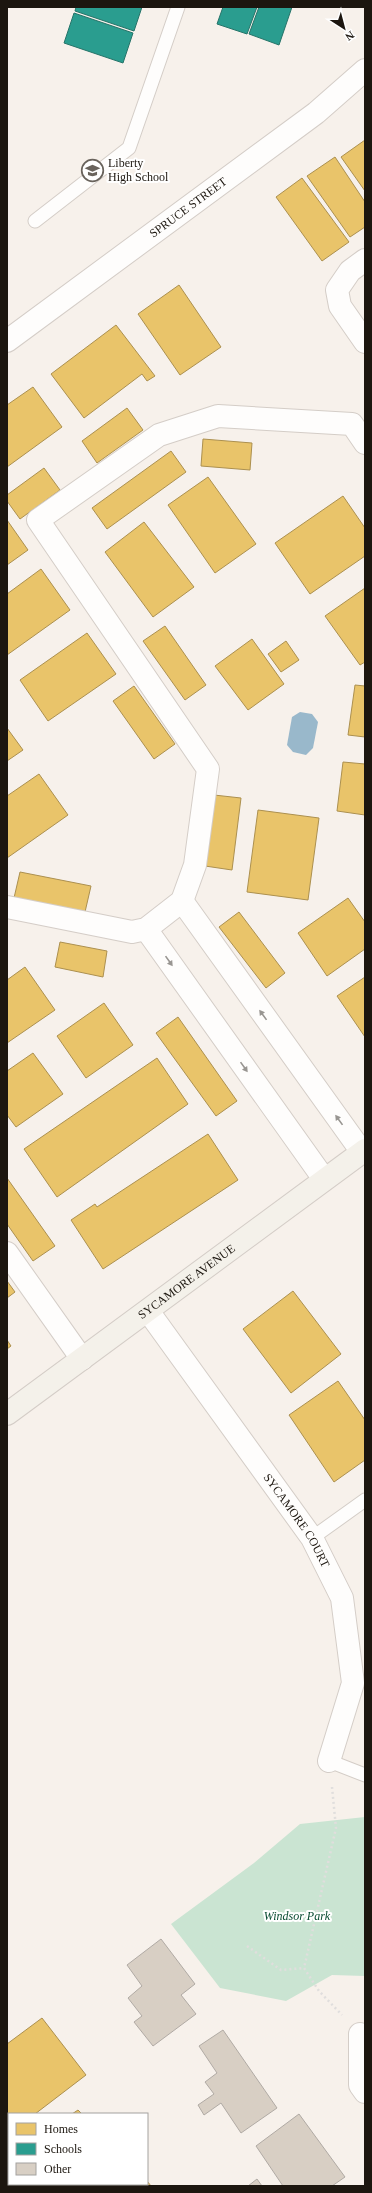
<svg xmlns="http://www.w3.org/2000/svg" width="372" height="2193" font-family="Georgia,serif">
<rect width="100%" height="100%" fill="#f7f1eb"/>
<path fill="#cae4d2" d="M 365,1817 L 365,1976 L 332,1975 L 286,2001 L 220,1988 L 171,1924 L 254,1863 L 300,1824 Z"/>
<path fill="#99b8cb" d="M 300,712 L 312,714 L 318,722 L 313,748 L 306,755 L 293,752 L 287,745 L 292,717 Z"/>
<path fill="#e9c46a" stroke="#ac904f" d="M 365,140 L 365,191 L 341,157 Z
M 335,157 L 365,202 L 365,227 L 350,237 L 307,176 Z
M 302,178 L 349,242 L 322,261 L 276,197 Z
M 179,285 L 221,347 L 180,375 L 138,314 Z
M 116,325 L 155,376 L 147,381 L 142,374 L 84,418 L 51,374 Z
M 33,387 L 62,427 L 7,467 L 7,405 Z
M 127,408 L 143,430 L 97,463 L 82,441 Z
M 203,439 L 252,443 L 250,470 L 201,466 Z
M 171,451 L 186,472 L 107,529 L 92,508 Z
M 44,468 L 60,490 L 20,519 L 7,501 L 7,495 Z
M 208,477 L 256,544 L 215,573 L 168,505 Z
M 343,496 L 365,528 L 365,556 L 310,594 L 275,543 Z
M 7,520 L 28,550 L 7,565 Z
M 144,522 L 194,587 L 153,617 L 105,552 Z
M 41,569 L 70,610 L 7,655 L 7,594 Z
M 365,588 L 365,662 L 360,665 L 325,616 Z
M 165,626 L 206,685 L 185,700 L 143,641 Z
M 87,633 L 116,674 L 48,721 L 20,680 Z
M 252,639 L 284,684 L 248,710 L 215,666 Z
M 286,641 L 299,660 L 281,672 L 268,654 Z
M 355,685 L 365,686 L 365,737 L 348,735 Z
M 134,686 L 175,744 L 154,759 L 113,701 Z
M 7,728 L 23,750 L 7,761 Z
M 343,762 L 365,764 L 365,815 L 337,811 Z
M 39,774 L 68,815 L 7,858 L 7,796 Z
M 214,795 L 241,798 L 232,870 L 205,866 Z
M 258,810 L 319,818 L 308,900 L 247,892 Z
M 20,872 L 91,886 L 85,912 L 14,898 Z
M 348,898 L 365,922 L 365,949 L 327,976 L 298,933 Z
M 239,912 L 285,973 L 266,988 L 219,927 Z
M 60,942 L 107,951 L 103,977 L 55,967 Z
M 25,967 L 55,1010 L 7,1043 L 7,980 Z
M 365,977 L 365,1037 L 337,996 Z
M 104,1003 L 133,1045 L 86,1078 L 57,1036 Z
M 178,1017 L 237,1101 L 216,1116 L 156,1033 Z
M 33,1053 L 63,1094 L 16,1127 L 7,1115 L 7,1071 Z
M 157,1058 L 188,1104 L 57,1197 L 24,1149 Z
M 208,1134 L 238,1180 L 103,1269 L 71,1220 L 95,1204 L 97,1207 Z
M 7,1178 L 55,1246 L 33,1261 L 7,1224 Z
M 7,1281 L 15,1292 L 7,1298 Z
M 293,1291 L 341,1354 L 291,1393 L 243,1329 Z
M 7,1340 L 11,1346 L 7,1349 Z
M 338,1381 L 365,1420 L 365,1460 L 334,1482 L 289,1415 Z
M 42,2018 L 86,2075 L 35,2114 L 9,2114 L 9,2134 L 7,2135 L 7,2044 Z
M 78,2110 L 82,2114 L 72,2114 Z
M 147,2181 L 151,2186 L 140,2186 L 147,2184 Z
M 46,2184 L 88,2184 L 85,2186 L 47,2186 Z
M 111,2184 L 134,2184 L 135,2186 L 108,2186 Z"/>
<path fill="#2a9d8f" stroke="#267469" d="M 76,7 L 142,7 L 134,31 L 75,11 Z
M 223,7 L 257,7 L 247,34 L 217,24 Z
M 259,7 L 292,7 L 279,45 L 249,34 Z
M 74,13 L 133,33 L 123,63 L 64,43 Z"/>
<path fill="#d8cfc4" stroke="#b0aaa4" d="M 161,1939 L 195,1984 L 181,1995 L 196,2014 L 153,2046 L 134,2022 L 142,2016 L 128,1998 L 142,1986 L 127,1965 Z
M 223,2030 L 277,2108 L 241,2133 L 221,2103 L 204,2115 L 198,2105 L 214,2094 L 205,2082 L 217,2073 L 199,2046 Z
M 299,2114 L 345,2177 L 332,2186 L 283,2186 L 256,2146 Z
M 257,2179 L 262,2186 L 248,2186 Z"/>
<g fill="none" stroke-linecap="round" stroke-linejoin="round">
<defs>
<path id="lane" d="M 35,221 L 129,148 L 178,7
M 312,1538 L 365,1500
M 329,1761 L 365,1775"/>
<g id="street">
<path d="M 365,260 L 350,271 L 337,290 L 340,306 L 365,342"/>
<path id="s1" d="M 7,341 L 316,113 L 365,70"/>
<path d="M 182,901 L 362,1152"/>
<path d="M 7,907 L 132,932 L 146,929 L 182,901 L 195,865 L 208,769 L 38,520 L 159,435 L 218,416 L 352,424 L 365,443"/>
<path d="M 146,929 L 324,1179"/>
<path d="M 7,1253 L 82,1359"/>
<path id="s2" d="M 148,1311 L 312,1538 L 342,1598 L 353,1683 L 329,1761"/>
<path d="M 360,2034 L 360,2085 L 365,2092"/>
</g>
<g id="secondary">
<path id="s3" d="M 7,1414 L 365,1150"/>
</g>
</defs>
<use href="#lane" stroke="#d4cdc7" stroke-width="15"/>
<use href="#street" stroke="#d4cdc7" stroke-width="24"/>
<use href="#secondary" stroke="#d4cdc7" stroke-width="24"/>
<path stroke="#e0dedd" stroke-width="2.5" stroke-dasharray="2 3" stroke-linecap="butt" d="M 332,1787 L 336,1828 L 304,1968 L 319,1991 L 342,2015
M 247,1946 L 281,1970 L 304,1968"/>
<use href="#lane" stroke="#fefdfc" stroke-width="13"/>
<use href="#street" stroke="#fefdfc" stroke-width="22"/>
<use href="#secondary" stroke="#f4f1ea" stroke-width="22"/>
</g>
<defs><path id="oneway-solid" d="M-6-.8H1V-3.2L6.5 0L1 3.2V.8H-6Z"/></defs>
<g fill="#989591">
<use href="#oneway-solid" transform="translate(169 961) rotate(55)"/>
<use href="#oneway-solid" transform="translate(263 1015) rotate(-126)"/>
<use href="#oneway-solid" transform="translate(244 1067) rotate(55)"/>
<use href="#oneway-solid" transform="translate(339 1120) rotate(-126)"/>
</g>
<defs>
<symbol id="school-ring" viewBox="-11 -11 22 22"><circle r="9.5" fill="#fff" stroke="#69635c" stroke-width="1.5"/><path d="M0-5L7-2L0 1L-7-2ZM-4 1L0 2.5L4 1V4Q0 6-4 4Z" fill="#69635c"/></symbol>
</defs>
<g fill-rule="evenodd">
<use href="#school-ring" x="80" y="158" width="25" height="25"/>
</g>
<g text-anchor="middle" stroke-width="4" stroke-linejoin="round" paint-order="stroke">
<g font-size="12" fill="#1c160f" stroke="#fff" text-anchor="start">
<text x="108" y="167">Liberty<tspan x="108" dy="14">High School</tspan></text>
</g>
<g font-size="12" fill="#1c160f" stroke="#fff">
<text dy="4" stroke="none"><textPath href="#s1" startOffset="225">SPRUCE STREET</textPath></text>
<text dy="4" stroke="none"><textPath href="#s3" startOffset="223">SYCAMORE AVENUE</textPath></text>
<text dy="4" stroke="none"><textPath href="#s2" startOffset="257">SYCAMORE COURT</textPath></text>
</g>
<g font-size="12" font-style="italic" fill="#074a30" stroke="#fff">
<text x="297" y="1920">Windsor Park</text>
</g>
</g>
<rect width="372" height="2193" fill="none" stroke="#1c160f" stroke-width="16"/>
<rect x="8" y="2113" width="140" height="72" fill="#ffffff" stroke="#a4a29f"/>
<rect x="16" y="2123" width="20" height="12" fill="#e9c46a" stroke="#a4a29f"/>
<text x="44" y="2133" font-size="12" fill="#1c160f">Homes</text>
<rect x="16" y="2143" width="20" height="12" fill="#2a9d8f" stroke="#a4a29f"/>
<text x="44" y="2153" font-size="12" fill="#1c160f">Schools</text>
<rect x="16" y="2163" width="20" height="12" fill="#d8cfc4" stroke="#a4a29f"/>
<text x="44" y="2173" font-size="12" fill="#1c160f">Other</text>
<g transform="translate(344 28) rotate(144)" stroke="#ffffff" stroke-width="3" paint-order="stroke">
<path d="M0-3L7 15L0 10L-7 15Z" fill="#1c160f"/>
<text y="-6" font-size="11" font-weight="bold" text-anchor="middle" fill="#1c160f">N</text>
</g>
</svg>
